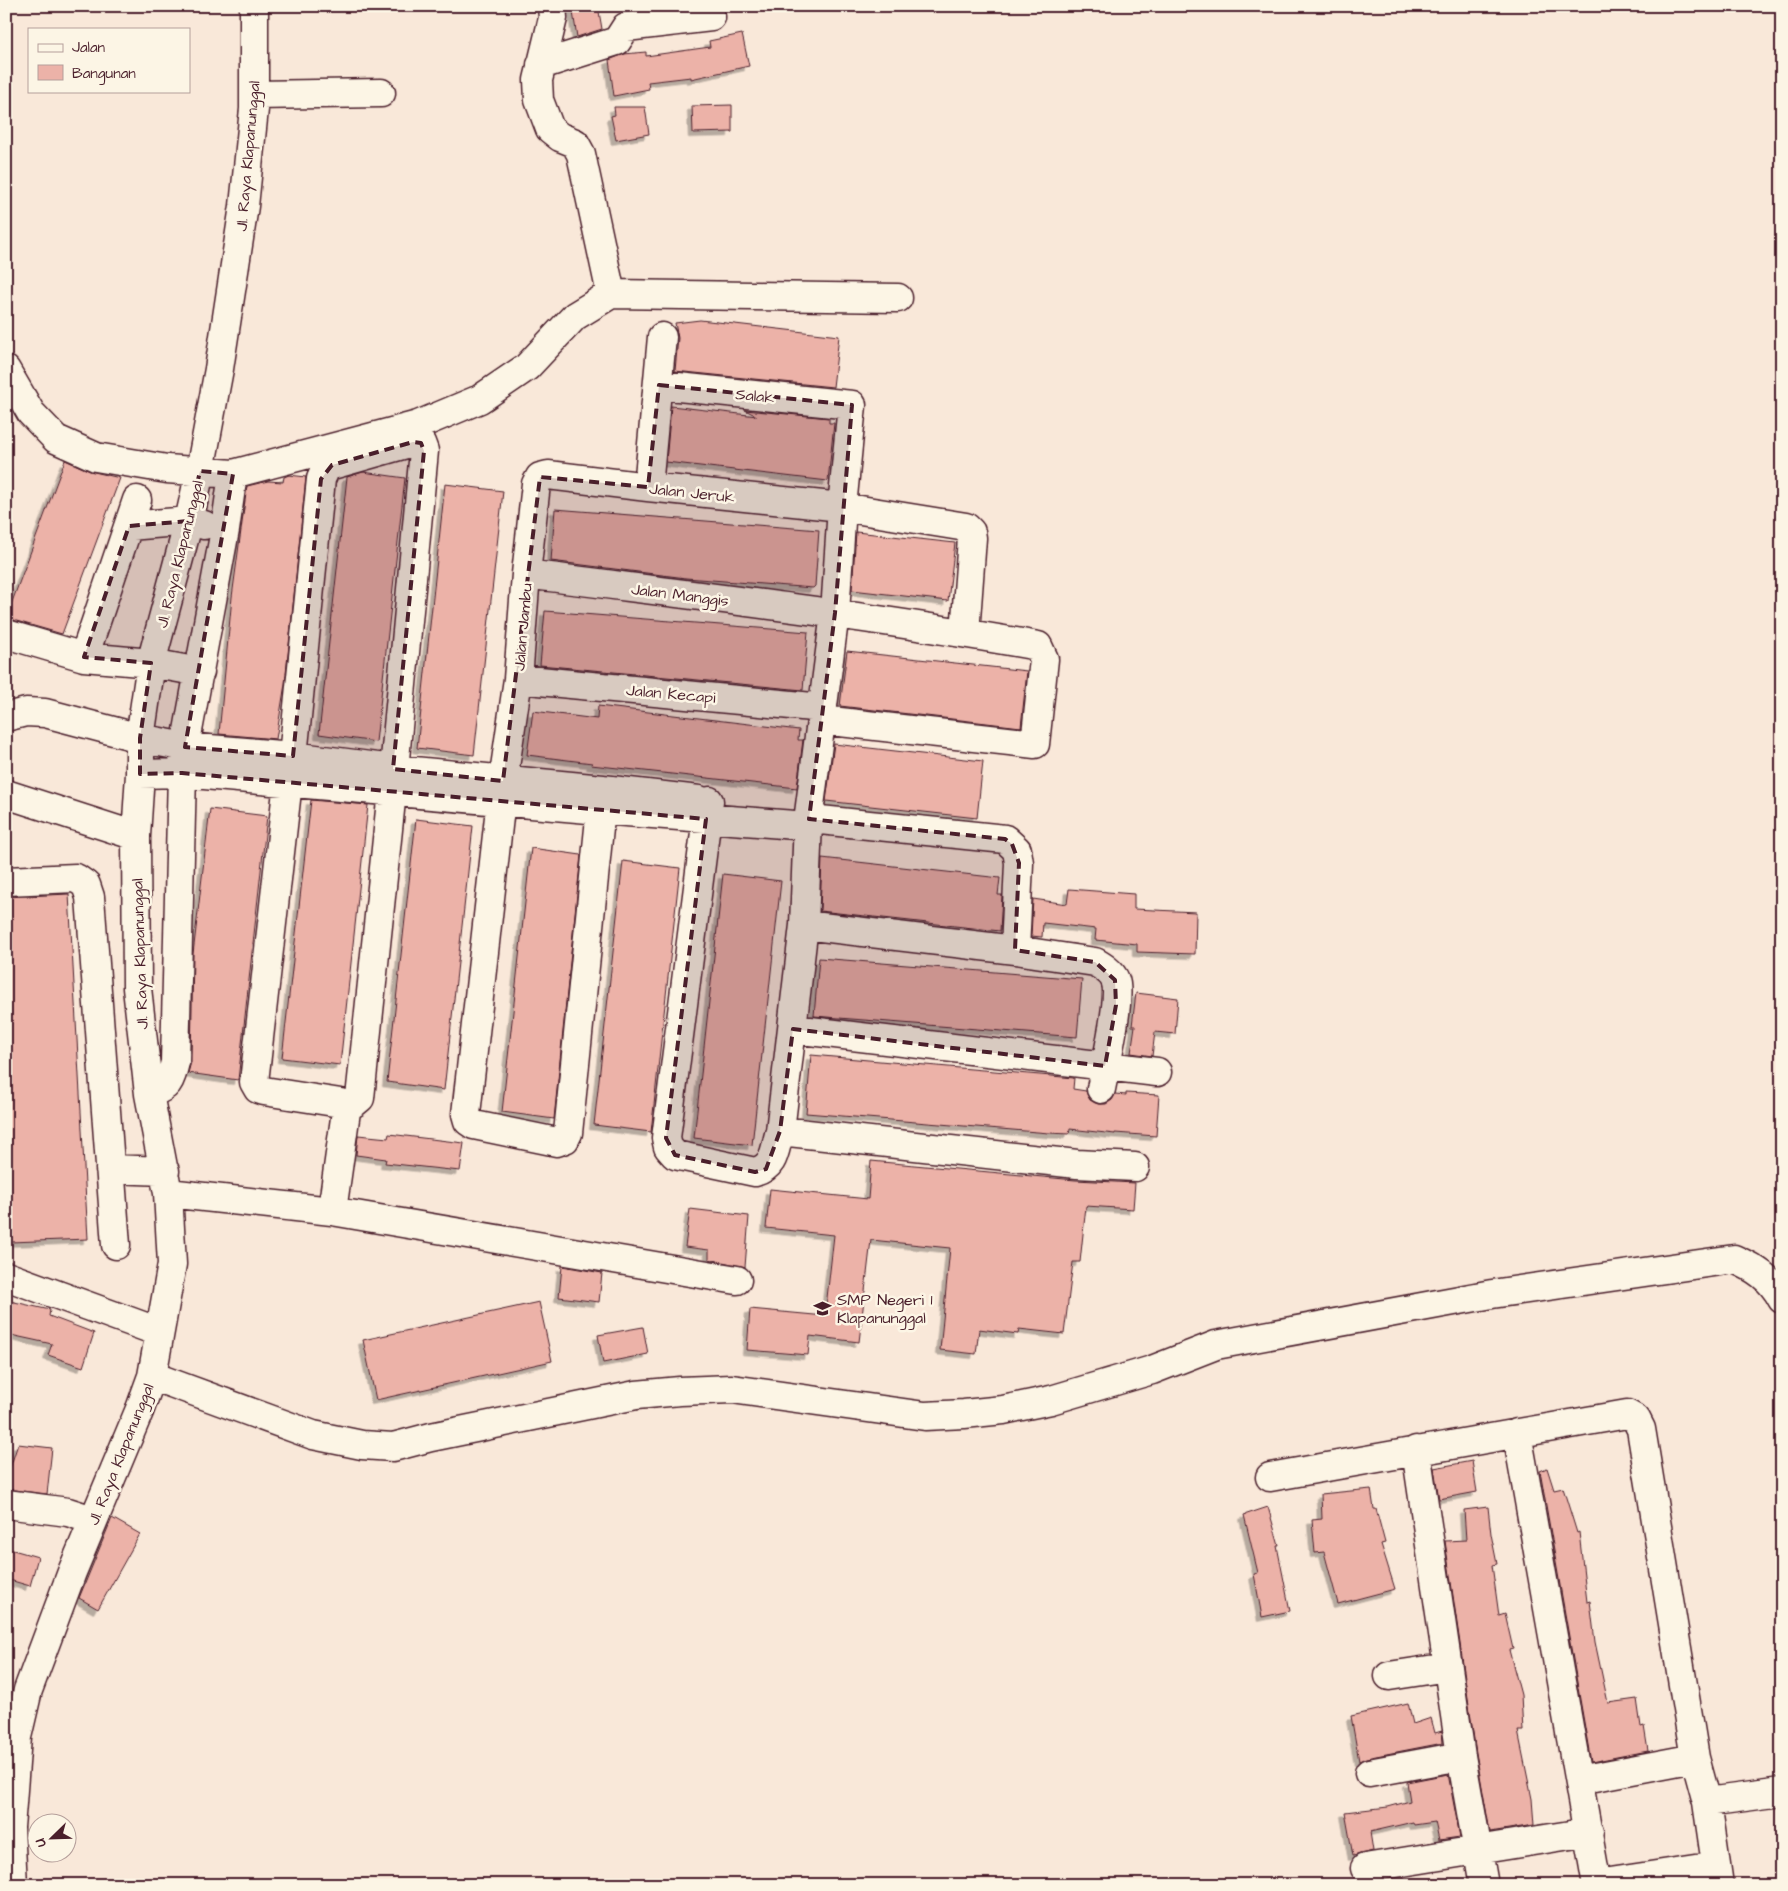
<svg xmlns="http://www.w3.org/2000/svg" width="1788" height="1891" font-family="'Architects Daughter',sans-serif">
<defs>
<filter id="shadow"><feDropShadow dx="-4.5" dy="4.5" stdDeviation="0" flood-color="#0004"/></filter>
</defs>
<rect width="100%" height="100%" fill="#f9e8d9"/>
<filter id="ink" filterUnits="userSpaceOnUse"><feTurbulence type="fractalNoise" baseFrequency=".02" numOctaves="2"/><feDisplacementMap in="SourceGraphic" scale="10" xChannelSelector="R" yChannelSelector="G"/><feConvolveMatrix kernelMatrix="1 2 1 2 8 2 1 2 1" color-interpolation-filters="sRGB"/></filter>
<g filter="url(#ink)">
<path fill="#ecb2a8" stroke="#4a1f2b" filter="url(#shadow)" d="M 572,6 L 598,6 L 602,29 L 577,37 Z
M 742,34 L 749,66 L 691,79 L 691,77 L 648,82 L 649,89 L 614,96 L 609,60 L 624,54 L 646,52 L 646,56 L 710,47 L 709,41 Z
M 732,105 L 732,132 L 693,133 L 692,106 Z
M 614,107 L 645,107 L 649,134 L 616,140 L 611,116 L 615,115 Z
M 700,320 L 839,336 L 833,387 L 675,371 L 678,338 L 675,323 Z
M 671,406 L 757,416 L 745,410 L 829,418 L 829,423 L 834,423 L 828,481 L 666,462 Z
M 65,460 L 90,471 L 120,478 L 62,634 L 6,618 Z
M 363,472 L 405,478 L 376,742 L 319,734 L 347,477 Z
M 289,475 L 306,477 L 285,684 L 276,739 L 219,734 L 232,597 L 247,486 L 268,481 L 283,482 L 284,477 Z
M 445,484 L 503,491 L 474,755 L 417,748 Z
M 555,509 L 819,530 L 815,586 L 813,588 L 686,578 L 551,561 Z
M 856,532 L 955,543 L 948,601 L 852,590 Z
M 545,611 L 808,632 L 803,690 L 540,665 Z
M 847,651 L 1027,671 L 1021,727 L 840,706 Z
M 598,706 L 799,730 L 798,740 L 803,740 L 797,788 L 591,765 L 592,763 L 527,755 L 533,711 L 597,719 Z
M 834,744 L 983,761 L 977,818 L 826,801 Z
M 311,800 L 368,805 L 340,1065 L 282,1058 Z
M 210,809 L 267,816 L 238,1080 L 188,1073 L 191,1062 L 193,954 Z
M 416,819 L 473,826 L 444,1090 L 387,1082 Z
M 531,848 L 581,855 L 554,1119 L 502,1112 Z
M 822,858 L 1000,878 L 998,895 L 1002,895 L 1000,931 L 820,911 Z
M 623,861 L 680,868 L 651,1132 L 594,1125 Z
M 723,874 L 781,881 L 752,1145 L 694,1138 Z
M 1069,889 L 1134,894 L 1134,909 L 1196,912 L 1195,954 L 1137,952 L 1137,944 L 1095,940 L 1096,929 L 1043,923 L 1042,937 L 1031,936 L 1033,899 L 1067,904 Z
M 69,894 L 88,1239 L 11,1242 L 6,1154 L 6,897 Z
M 819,958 L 1082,979 L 1077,1037 L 814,1016 Z
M 1136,993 L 1178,998 L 1175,1034 L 1155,1032 L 1152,1056 L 1131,1053 L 1135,1026 L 1132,1026 Z
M 811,1055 L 1074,1078 L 1073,1089 L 1086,1091 L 1090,1100 L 1098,1104 L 1106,1104 L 1112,1100 L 1115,1094 L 1126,1095 L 1126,1093 L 1159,1095 L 1156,1136 L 1115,1133 L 1115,1134 L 1070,1129 L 1069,1134 L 1049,1133 L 806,1113 Z
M 389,1134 L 464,1143 L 460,1171 L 385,1163 L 386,1159 L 356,1155 L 358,1135 L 388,1138 Z
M 871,1161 L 1075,1180 L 1135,1183 L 1133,1209 L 1086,1206 L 1080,1262 L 1073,1262 L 1064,1334 L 1019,1329 L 1018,1334 L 979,1329 L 976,1354 L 940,1350 L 950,1248 L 871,1240 L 859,1342 L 810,1336 L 808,1355 L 747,1350 L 750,1309 L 825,1316 L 834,1235 L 766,1228 L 770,1189 L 868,1199 Z
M 690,1209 L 749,1216 L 745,1267 L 709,1259 L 709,1250 L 685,1247 Z
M 562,1266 L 602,1273 L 599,1302 L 559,1297 Z
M 10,1301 L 50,1310 L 49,1316 L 94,1333 L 83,1367 L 48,1355 L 52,1344 L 6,1334 L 6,1317 Z
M 539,1302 L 552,1361 L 376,1400 L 363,1340 Z
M 643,1327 L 648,1354 L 603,1363 L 598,1335 Z
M 18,1444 L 52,1448 L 47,1494 L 6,1489 L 6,1480 Z
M 1472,1461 L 1477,1492 L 1439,1499 L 1434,1468 Z
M 1547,1468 L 1554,1490 L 1563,1488 L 1577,1533 L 1579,1532 L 1587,1602 L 1590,1601 L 1595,1642 L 1608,1703 L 1637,1699 L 1641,1727 L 1644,1726 L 1648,1751 L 1591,1762 L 1540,1471 Z
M 1371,1489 L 1374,1509 L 1376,1509 L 1385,1543 L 1381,1544 L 1395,1589 L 1338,1604 L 1324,1552 L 1315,1553 L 1312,1520 L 1322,1519 L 1321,1494 Z
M 1268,1507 L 1279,1546 L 1277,1546 L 1290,1611 L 1262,1617 L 1254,1574 L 1258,1573 L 1244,1515 Z
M 1488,1507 L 1491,1534 L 1497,1564 L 1492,1565 L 1499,1616 L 1505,1614 L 1513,1649 L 1509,1650 L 1521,1695 L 1523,1731 L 1518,1731 L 1532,1799 L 1534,1825 L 1490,1832 L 1476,1753 L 1445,1541 L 1466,1540 L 1464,1510 Z
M 112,1518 L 140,1534 L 98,1609 L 79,1598 Z
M 6,1548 L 38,1557 L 30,1586 L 6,1579 Z
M 1408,1703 L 1413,1724 L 1431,1718 L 1435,1733 L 1442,1731 L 1443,1743 L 1366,1758 L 1359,1761 L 1351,1716 Z
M 1448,1774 L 1460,1837 L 1439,1840 L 1435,1822 L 1414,1825 L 1413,1822 L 1370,1832 L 1373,1851 L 1353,1856 L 1345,1812 L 1388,1807 L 1410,1801 L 1407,1782 Z"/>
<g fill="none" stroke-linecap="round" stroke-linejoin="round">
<defs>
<path id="minor" d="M 541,65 L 617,41 L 626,27 L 711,17
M 255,95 L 381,93
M 611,294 L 898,298
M 6,370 L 31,413 L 56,439 L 96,457 L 167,469 L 233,474 L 418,425 L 480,399 L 527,367 L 575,316 L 611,294 L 581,154 L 575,143 L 560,137 L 550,129 L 539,100 L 538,80 L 553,18 L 552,6
M 659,385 L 852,405 L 842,507 L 835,613 L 808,821 L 804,925 L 780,1131 C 774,1150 776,1166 755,1172 L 675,1155 L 668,1147 L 666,1138 L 709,801
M 413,442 L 421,443 L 424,451 L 392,791 L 360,1098 L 354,1103 L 347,1104 L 264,1091 L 258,1089 L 254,1082 L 288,782 L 293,756 L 321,479 L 326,468 L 332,465 Z
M 648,487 L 662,337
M 129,526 L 189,521 L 204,525
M 526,574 C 697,596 868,615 1038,646 L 1044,659 L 1035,744 L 822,720
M 6,634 L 84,657 L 151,663 L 200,672
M 84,657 L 137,500
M 518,679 L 823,708
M 6,717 L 26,712 L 45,713 L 140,738 L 185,747 L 293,756 L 393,769 L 603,789 L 699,800
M 140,774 L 182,773 L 600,810 L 808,826 L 820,820 L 1005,839 L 1017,850 L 1019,863 L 1015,950
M 603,789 L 568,1133 L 565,1139 L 557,1142 L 474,1125 L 468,1121 L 466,1114 L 503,781 L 518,679 L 526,574 L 536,484 L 540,477 L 548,475 L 648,487 L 842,507 L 966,527 L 971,532 L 972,538 L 965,633
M 6,794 L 136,836
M 6,881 L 76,878 L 86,885 L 90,897 L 116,1245
M 804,925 L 1015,950 L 1095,962 C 1102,966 1112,972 1115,980 C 1122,996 1105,1068 1101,1089
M 793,1029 L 1157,1072
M 149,1094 C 169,1087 170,1082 175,1062 L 182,773 L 185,747 L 225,530 L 233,474
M 780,1131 L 1077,1164 L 1135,1167
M 110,1169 L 165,1171
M 168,1193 L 332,1211 L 737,1280
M 332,1211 L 347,1104
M 6,1276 L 159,1332
M 152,1376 L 313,1435 L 362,1445 L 393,1447 L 431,1437 L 636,1395 L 680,1391 L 732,1389 L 925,1416 L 964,1414 L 1003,1410 L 1051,1400 L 1152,1370 L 1216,1345 L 1492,1294 L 1734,1259 C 1755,1268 1771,1278 1782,1299
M 1517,1433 L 1597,1885
M 1416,1450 L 1461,1756 L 1484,1885
M 1270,1477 L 1627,1414 L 1636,1419 L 1641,1429 L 1695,1758 L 1707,1802 L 1719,1885
M 6,1504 L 68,1512 L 93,1520
M 1389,1676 L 1448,1667
M 1369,1773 L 1461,1756
M 1579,1780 L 1695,1758
M 1707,1802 L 1782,1792
M 1365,1868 L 1589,1832
M 1597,1884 L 1716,1866
M 13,1885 L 10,1827 L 12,1803 L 17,1737 L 28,1690 L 72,1572 L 140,1409 L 152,1376 L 172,1264 L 168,1193 L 149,1094 L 137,988 L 136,836 L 140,774 L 140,738 L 151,663 L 189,521 L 200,471 L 219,369 L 244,206 L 254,109 L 254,6"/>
</defs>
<use href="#minor" stroke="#4a1f2b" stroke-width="31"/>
<use href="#minor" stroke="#fcf5e5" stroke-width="28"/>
</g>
</g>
<path fill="#4a1f2b" fill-opacity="0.2" stroke="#4a1f2b" stroke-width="4" stroke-dasharray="10 6" stroke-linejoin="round" d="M 659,385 L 852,405 L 835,613 L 809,819 L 1005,839 L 1012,844 L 1019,863 L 1015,950 L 1095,962 L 1115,980 L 1116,1005 L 1105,1066 L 793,1029 L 780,1131 L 766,1169 L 755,1172 L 675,1155 L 666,1138 L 706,819 L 182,773 L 140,774 L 140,738 L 151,663 L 84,657 L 129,526 L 189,521 L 200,471 L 233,474 L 185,747 L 293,756 L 321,479 L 332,465 L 413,442 L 421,443 L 424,451 L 393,769 L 503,781 L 540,477 L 648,487 Z"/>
<defs>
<symbol id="school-bare" viewBox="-9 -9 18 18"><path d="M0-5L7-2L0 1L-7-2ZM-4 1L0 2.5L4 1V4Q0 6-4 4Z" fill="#4a1f2b" stroke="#fcf5e5" stroke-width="2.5" paint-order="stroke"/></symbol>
</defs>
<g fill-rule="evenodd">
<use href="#school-bare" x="810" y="1296" width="25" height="25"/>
</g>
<g text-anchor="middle" stroke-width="5" stroke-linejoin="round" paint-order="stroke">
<g font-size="16" fill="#4a1f2b" stroke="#fcf5e5">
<text transform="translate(247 156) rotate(-85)" y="6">Jl. Raya Klapanunggal</text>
<text transform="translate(755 395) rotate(6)" y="6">Salak</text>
<text transform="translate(692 492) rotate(6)" y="6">Jalan Jeruk</text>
<text transform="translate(179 554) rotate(-76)" y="6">Jl. Raya Klapanunggal</text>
<text transform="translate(680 594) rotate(7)" y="6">Jalan Manggis</text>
<text transform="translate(522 627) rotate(-85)" y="6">Jalan Jambu</text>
<text transform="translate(671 693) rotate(5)" y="6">Jalan Kecapi</text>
<text transform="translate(139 954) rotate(-92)" y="6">Jl. Raya Klapanunggal</text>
<text transform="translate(120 1454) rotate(-68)" y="6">Jl. Raya Klapanunggal</text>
</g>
<g font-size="16" fill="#4a1f2b" stroke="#fcf5e5" text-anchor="start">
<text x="837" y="1305">SMP Negeri 1<tspan x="837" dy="18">Klapanunggal</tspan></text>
</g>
</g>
<rect width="1788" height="1891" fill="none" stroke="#fcf5e5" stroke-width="25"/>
<rect x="12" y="12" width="1763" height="1866" fill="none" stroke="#4a1f2b" stroke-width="2" filter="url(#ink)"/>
<rect x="28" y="28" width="162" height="65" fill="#fcf5e5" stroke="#b59f9b"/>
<rect x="38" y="44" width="25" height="8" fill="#fcf5e5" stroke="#b59f9b"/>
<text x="72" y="52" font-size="15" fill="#4a1f2b">Jalan</text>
<rect x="38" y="65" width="25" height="15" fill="#ecb2a8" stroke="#b59f9b"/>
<text x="72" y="78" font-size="15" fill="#4a1f2b">Bangunan</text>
<g transform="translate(52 1838) rotate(247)"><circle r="24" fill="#fcf5e5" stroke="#b59f9b"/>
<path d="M0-4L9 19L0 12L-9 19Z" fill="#4a1f2b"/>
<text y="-8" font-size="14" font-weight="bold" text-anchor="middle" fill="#4a1f2b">U</text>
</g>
</svg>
